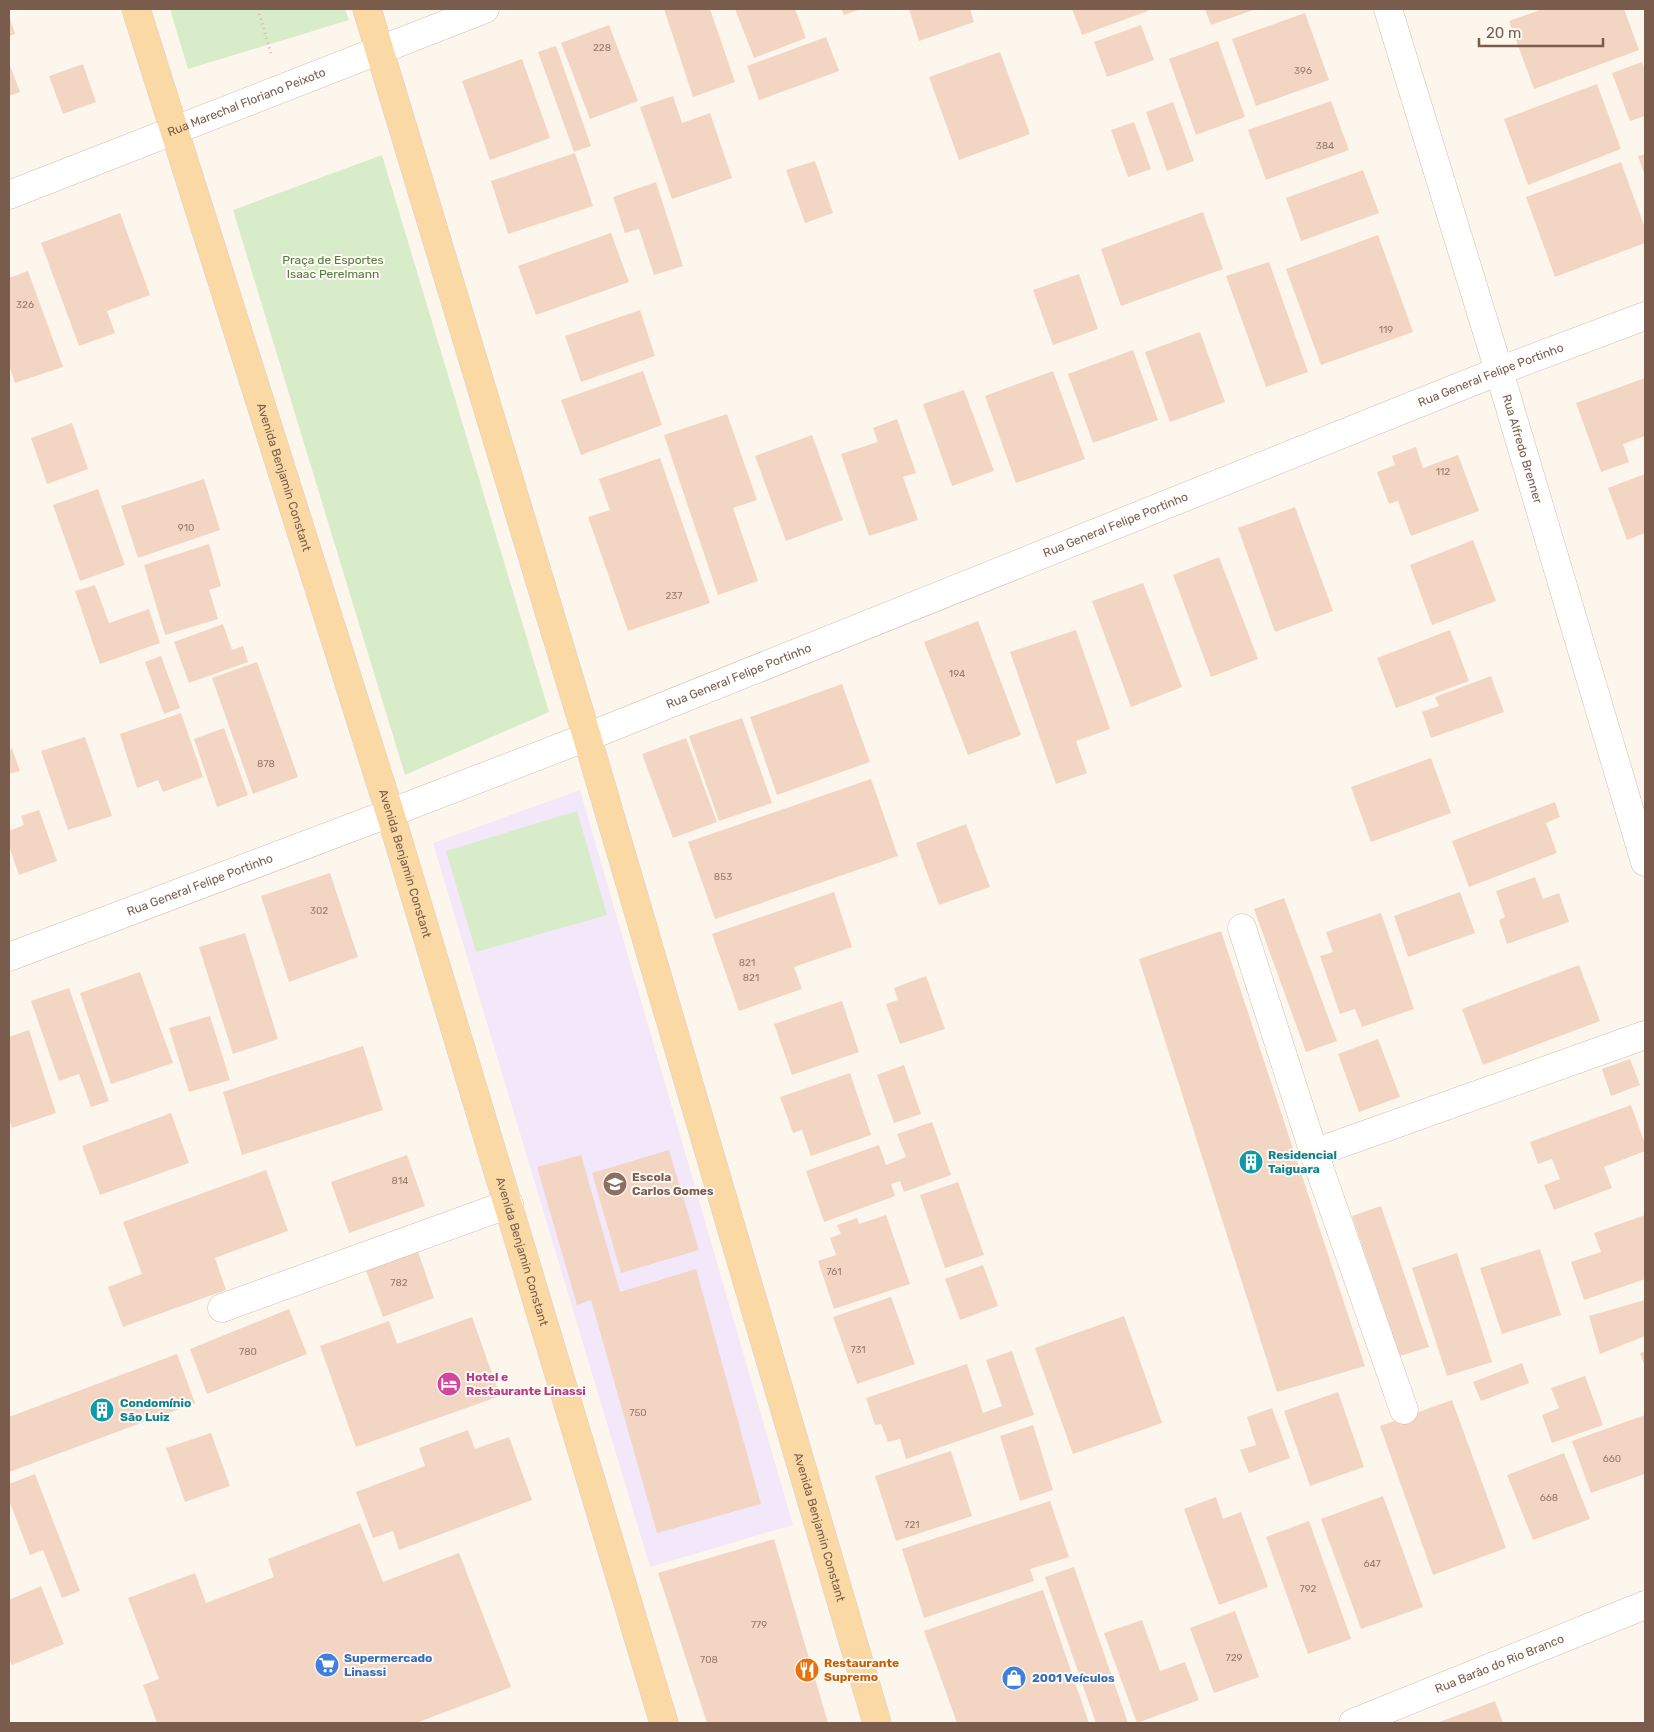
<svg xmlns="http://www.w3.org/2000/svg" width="1654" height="1732" font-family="Rubik,sans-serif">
<rect width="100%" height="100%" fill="#fdf6ec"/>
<path fill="#f3e8fa" d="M 580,790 L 793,1525 L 650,1567 L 433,843 Z"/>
<path fill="#d8ecc9" d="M 170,9 L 345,9 L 349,20 L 188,69 Z
M 382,155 L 549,712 L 405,775 L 233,210 Z
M 577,811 L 607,915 L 476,952 L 446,851 Z"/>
<path fill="#f3d5c3" d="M 664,9 L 710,9 L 735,82 L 693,97 Z
M 735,9 L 795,9 L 806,38 L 754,58 Z
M 841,9 L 861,9 L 844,15 Z
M 909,9 L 970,9 L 974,22 L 919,41 Z
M 1072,9 L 1147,9 L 1148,11 L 1082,35 Z
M 1205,9 L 1256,9 L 1211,25 Z
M 1543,9 L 1624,9 L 1639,50 L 1534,89 L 1509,21 Z
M 1305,13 L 1329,80 L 1256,106 L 1232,39 Z
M 9,15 L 15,34 L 9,36 Z
M 609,25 L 638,101 L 590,119 L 561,43 Z
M 1141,25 L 1154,60 L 1107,77 L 1094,42 Z
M 826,37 L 839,71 L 759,100 L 747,66 Z
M 1218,41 L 1245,117 L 1196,135 L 1169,59 Z
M 556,46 L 591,146 L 574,152 L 538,52 Z
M 1000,52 L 1030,134 L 959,160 L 929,77 Z
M 522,59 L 550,138 L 490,160 L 462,81 Z
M 1642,62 L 1645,70 L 1645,116 L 1630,121 L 1612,73 Z
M 9,63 L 20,92 L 9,96 Z
M 83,64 L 96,102 L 63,114 L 49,76 Z
M 1597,84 L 1621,149 L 1528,185 L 1504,119 Z
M 673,96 L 682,123 L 710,113 L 732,178 L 672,199 L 640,107 Z
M 1331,101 L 1349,150 L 1266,180 L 1248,130 Z
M 1173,102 L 1194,161 L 1167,171 L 1146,112 Z
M 1134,122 L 1151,169 L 1128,177 L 1111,130 Z
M 575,153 L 593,206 L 508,234 L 491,181 Z
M 1645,154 L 1645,176 L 1638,156 Z
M 815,161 L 833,213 L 805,223 L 786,170 Z
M 1621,162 L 1645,228 L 1645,243 L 1555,277 L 1526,197 Z
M 1363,170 L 1379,213 L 1301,241 L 1286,198 Z
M 656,182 L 683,266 L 654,275 L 639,229 L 625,233 L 613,197 Z
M 1203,212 L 1223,269 L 1121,306 L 1101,249 Z
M 120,213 L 150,295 L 107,311 L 115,333 L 79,346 L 41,243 Z
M 611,233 L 629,282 L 536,315 L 518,266 Z
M 1378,235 L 1413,332 L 1321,365 L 1286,269 Z
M 1269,262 L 1308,372 L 1266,387 L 1226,276 Z
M 28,271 L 63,367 L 15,383 L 9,365 L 9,278 Z
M 1079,274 L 1098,329 L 1053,345 L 1033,290 Z
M 640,310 L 655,356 L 581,382 L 565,336 Z
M 1200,332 L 1225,402 L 1170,422 L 1145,352 Z
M 1133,350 L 1158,420 L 1093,443 L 1068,374 Z
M 643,371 L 662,425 L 581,455 L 561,400 Z
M 1053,371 L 1085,459 L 1016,483 L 985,396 Z
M 1645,378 L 1645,436 L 1623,444 L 1629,462 L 1601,472 L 1576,403 Z
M 964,390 L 994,471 L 952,486 L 923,404 Z
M 727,414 L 757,500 L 733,508 L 758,581 L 718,595 L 664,435 Z
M 897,419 L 916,473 L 903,477 L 918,520 L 869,536 L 841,454 L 878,442 L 873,428 Z
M 72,423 L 88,469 L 47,484 L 31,438 Z
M 812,435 L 843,520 L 786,541 L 755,456 Z
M 1416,447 L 1423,468 L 1458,455 L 1479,511 L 1411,536 L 1398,501 L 1389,504 L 1377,472 L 1395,465 L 1392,456 Z
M 660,458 L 710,603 L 628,631 L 588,517 L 610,510 L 599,479 Z
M 1645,474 L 1645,533 L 1627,540 L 1608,488 Z
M 204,479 L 220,530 L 138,558 L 121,506 Z
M 98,489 L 125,565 L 80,581 L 53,505 Z
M 1295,507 L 1333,611 L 1275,632 L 1238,528 Z
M 1473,540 L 1496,601 L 1432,625 L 1410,565 Z
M 209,544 L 221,586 L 209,590 L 218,619 L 165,635 L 144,565 Z
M 1219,557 L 1258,659 L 1211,677 L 1173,575 Z
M 1143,583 L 1182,687 L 1131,707 L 1092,601 Z
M 95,585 L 109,623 L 149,609 L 160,643 L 100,664 L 75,591 Z
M 978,621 L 1021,735 L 968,755 L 924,642 Z
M 223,624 L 232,650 L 243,646 L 248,662 L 189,683 L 174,642 Z
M 1076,630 L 1110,729 L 1076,741 L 1087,773 L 1056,784 L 1010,652 Z
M 1450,630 L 1469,681 L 1396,708 L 1377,658 Z
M 161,656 L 180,708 L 164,714 L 145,662 Z
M 257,662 L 298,777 L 253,794 L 212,678 Z
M 1491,676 L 1504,712 L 1431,738 L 1422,712 L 1439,706 L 1435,697 Z
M 842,684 L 870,762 L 777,795 L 750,717 Z
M 181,713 L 203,777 L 163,792 L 158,780 L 137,788 L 120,734 Z
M 742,718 L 772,803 L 719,821 L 689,736 Z
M 224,728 L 248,795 L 217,807 L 194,739 Z
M 85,737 L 112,816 L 68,830 L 41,751 Z
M 686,738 L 717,822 L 673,838 L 642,754 Z
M 12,749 L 20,771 L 9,774 L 9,750 Z
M 1431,758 L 1451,813 L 1371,842 L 1351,787 Z
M 871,779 L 898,856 L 715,919 L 688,842 Z
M 1555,802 L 1560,817 L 1546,823 L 1557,853 L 1469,887 L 1452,841 Z
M 39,810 L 57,861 L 19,875 L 9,846 L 9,831 L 24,825 L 21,816 Z
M 966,824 L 990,887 L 939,905 L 916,843 Z
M 330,873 L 358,957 L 289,982 L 261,896 Z
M 1535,877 L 1543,899 L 1559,893 L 1569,922 L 1507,944 L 1499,920 L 1505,917 L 1496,891 Z
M 834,892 L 852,947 L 794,967 L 802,989 L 739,1011 L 712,934 Z
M 1460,892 L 1475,933 L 1408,957 L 1394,916 Z
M 1284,898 L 1337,1041 L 1306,1052 L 1254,909 Z
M 1381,913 L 1414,1009 L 1362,1027 L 1355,1009 L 1340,1014 L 1320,956 L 1333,952 L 1326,932 Z
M 1221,931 L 1365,1366 L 1277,1392 L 1139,959 Z
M 245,933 L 278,1039 L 233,1054 L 199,947 Z
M 1579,965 L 1600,1021 L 1483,1065 L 1462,1009 Z
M 140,972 L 173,1063 L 111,1084 L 80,993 Z
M 926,976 L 945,1029 L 900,1044 L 886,1004 L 898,1000 L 894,988 Z
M 69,988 L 109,1101 L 91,1107 L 79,1074 L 59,1081 L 31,1001 Z
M 842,1001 L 859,1052 L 792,1075 L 774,1024 Z
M 210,1016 L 230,1080 L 189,1092 L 169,1028 Z
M 29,1030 L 56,1113 L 12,1128 L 9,1119 L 9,1037 Z
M 1378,1039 L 1400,1097 L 1359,1112 L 1338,1054 Z
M 363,1046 L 383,1110 L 242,1155 L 223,1092 Z
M 1630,1059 L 1640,1085 L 1611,1096 L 1602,1069 Z
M 904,1065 L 921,1114 L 894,1123 L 877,1075 Z
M 850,1073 L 871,1135 L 811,1156 L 802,1130 L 793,1133 L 780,1097 Z
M 1631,1105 L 1645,1144 L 1645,1151 L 1604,1167 L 1612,1188 L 1554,1210 L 1544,1185 L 1560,1179 L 1552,1159 L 1538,1164 L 1530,1142 Z
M 171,1113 L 189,1163 L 100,1195 L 82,1146 Z
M 932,1122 L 951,1175 L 904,1192 L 900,1181 L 891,1184 L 895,1196 L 824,1222 L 806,1171 L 879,1145 L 886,1165 L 906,1157 L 897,1134 Z
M 669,1150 L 699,1250 L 621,1273 L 592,1173 Z
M 407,1155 L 425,1206 L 349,1233 L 331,1182 Z
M 581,1155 L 620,1292 L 696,1269 L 761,1504 L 657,1533 L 591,1300 L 577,1305 L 537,1167 Z
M 266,1170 L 288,1231 L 215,1258 L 226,1290 L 123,1327 L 108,1287 L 142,1274 L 123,1222 Z
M 958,1182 L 984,1255 L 945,1268 L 920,1195 Z
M 1381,1206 L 1429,1347 L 1400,1356 L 1352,1216 Z
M 886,1215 L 910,1284 L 834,1309 L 818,1261 L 836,1255 L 830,1238 L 841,1234 L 837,1225 L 857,1218 L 859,1224 Z
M 1645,1215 L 1645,1279 L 1584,1300 L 1571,1262 L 1601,1252 L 1594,1233 Z
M 416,1246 L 434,1298 L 383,1317 L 364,1265 Z
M 1540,1249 L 1561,1315 L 1502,1334 L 1480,1268 Z
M 1457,1253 L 1492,1362 L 1447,1376 L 1412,1268 Z
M 983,1265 L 998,1306 L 960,1320 L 945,1279 Z
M 891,1297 L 915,1364 L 857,1384 L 833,1317 Z
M 1645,1300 L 1645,1336 L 1600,1354 L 1589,1316 Z
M 289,1309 L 307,1354 L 207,1394 L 190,1349 Z
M 1124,1316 L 1162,1423 L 1073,1454 L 1035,1348 Z
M 472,1317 L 500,1396 L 356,1447 L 320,1346 L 389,1321 L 397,1344 Z
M 1012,1351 L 1034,1415 L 906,1459 L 900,1439 L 888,1442 L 881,1424 L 875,1425 L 866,1398 L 967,1364 L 983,1413 L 1002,1406 L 986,1360 Z
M 1645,1351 L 1645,1367 L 1640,1353 Z
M 177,1354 L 195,1403 L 9,1472 L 9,1417 Z
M 1522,1363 L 1529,1383 L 1481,1401 L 1473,1382 Z
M 1585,1376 L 1603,1425 L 1552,1443 L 1542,1415 L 1559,1408 L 1551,1388 Z
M 1338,1392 L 1364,1467 L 1310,1486 L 1284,1411 Z
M 1452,1400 L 1506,1548 L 1433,1575 L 1380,1426 Z
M 1272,1408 L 1290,1458 L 1249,1473 L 1240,1450 L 1256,1445 L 1247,1417 Z
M 1645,1415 L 1645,1474 L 1591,1493 L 1572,1441 Z
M 1033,1425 L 1053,1490 L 1020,1501 L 1000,1436 Z
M 468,1430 L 475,1449 L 509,1437 L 532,1500 L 399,1550 L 393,1531 L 373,1538 L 356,1492 L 425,1466 L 419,1448 Z
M 211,1433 L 230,1486 L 185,1502 L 166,1448 Z
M 951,1451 L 972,1516 L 896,1541 L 875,1476 Z
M 1564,1453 L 1590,1519 L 1533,1540 L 1507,1475 Z
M 35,1474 L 80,1591 L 62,1598 L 43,1550 L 30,1555 L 9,1500 L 9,1484 Z
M 1383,1496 L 1423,1607 L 1361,1629 L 1321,1519 Z
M 1216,1497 L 1223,1519 L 1241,1512 L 1268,1587 L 1219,1605 L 1184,1509 Z
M 1050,1501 L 1069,1557 L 1030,1569 L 1034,1581 L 924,1618 L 902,1549 Z
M 1309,1521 L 1351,1639 L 1308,1654 L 1266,1537 Z
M 360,1523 L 383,1582 L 459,1553 L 511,1687 L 416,1723 L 157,1723 L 143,1685 L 159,1679 L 128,1598 L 195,1573 L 206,1603 L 274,1577 L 268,1559 Z
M 774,1539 L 828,1723 L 707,1723 L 658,1573 Z
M 1074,1567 L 1128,1723 L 1096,1723 L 1045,1577 Z
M 41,1586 L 64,1644 L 12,1665 L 9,1658 L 9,1600 Z
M 1043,1590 L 1089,1723 L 957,1723 L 924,1631 Z
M 1235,1611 L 1259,1677 L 1214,1693 L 1190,1628 Z
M 1142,1620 L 1160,1671 L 1185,1662 L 1199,1700 L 1137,1723 L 1104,1633 Z
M 1495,1701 L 1503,1723 L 1437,1723 Z"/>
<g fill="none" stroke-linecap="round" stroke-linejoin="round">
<defs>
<g id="minor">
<path id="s1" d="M 1388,9 L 1499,371 L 1645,862"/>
<path id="s2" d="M 9,195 L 485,9"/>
<path d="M 1242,928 L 1314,1153 L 1404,1410"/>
<path id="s3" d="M 9,957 L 390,813 L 587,737 L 1499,371 L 1645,316"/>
<path d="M 1314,1153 L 1645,1035"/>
<path d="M 222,1308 L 509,1204"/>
<path id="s4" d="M 1353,1723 L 1645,1605"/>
</g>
<g id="major">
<path id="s5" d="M 136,9 L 390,813 L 664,1723"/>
<path id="s6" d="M 367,9 L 587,737 L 877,1723"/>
</g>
</defs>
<use href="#minor" stroke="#d1beb0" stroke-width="29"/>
<use href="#major" stroke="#dad1cd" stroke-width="29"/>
<path stroke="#d9b8a5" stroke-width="3" stroke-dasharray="1 4" stroke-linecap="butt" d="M 258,9 L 271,54"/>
<use href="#minor" stroke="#fff" stroke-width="28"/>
<use href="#major" stroke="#fbd9a5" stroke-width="28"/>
</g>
<defs>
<symbol id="building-disc" viewBox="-11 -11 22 22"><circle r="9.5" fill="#0f9aa8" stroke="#fffaf3"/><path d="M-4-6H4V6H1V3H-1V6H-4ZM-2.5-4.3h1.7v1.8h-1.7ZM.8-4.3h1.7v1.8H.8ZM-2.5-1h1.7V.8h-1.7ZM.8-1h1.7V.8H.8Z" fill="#fff"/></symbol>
<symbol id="school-disc" viewBox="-11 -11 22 22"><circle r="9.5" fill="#8d6e63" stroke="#fffaf3"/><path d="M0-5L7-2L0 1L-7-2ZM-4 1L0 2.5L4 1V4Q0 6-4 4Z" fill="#fff"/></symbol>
<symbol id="hotel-disc" viewBox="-11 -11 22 22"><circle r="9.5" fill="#d1479c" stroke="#fffaf3"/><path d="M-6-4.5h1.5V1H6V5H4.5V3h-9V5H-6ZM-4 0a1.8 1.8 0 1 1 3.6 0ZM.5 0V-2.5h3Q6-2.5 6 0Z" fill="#fff"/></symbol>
<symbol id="supermarket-disc" viewBox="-11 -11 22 22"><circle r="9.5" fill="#3f7fe0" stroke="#fffaf3"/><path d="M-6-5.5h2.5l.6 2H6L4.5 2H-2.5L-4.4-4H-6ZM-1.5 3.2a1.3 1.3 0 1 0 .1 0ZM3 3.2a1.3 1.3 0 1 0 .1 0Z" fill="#fff"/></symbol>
<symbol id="restaurant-disc" viewBox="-11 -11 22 22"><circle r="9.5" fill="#e8710a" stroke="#fffaf3"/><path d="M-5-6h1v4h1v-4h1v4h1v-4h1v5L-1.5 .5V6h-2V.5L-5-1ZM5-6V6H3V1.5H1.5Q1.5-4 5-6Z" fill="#fff"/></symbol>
<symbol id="shop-disc" viewBox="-11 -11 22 22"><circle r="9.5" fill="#3f7fe0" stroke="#fffaf3"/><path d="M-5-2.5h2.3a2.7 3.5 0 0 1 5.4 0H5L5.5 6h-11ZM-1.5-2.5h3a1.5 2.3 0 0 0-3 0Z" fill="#fff"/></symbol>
</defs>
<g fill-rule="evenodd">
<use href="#building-disc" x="1237" y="1148" width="28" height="28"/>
<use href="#school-disc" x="601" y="1170" width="28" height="28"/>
<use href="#hotel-disc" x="435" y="1370" width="28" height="28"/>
<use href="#building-disc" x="88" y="1396" width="28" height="28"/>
<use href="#supermarket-disc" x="313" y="1651" width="28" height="28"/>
<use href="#restaurant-disc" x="793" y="1656" width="28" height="28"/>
<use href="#shop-disc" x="1000" y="1664" width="28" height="28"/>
</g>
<g text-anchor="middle" stroke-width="4" stroke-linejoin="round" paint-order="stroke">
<g font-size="10" fill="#987a6a">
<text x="602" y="51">228</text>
<text x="1303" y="74">396</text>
<text x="1325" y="149">384</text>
<text x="25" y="308">326</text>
<text x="1386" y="333">119</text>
<text x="1443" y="475">112</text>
<text x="186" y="531">910</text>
<text x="674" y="599">237</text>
<text x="957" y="677">194</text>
<text x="266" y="767">878</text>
<text x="723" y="880">853</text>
<text x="319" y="914">302</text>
<text x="747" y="966">821</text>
<text x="751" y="981">821</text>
<text x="400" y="1184">814</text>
<text x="834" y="1275">761</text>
<text x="399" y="1286">782</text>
<text x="858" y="1353">731</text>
<text x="248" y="1355">780</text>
<text x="638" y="1416">750</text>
<text x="1612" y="1462">660</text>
<text x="1549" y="1501">668</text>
<text x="912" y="1528">721</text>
<text x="1372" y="1567">647</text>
<text x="1308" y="1592">792</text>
<text x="759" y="1628">779</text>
<text x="1234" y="1661">729</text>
<text x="709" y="1663">708</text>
</g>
<g font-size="12" fill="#7a5c4d" stroke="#fffaf3">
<text dy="4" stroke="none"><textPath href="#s2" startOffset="255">Rua Marechal Floriano Peixoto</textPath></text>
<text dy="4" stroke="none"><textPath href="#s3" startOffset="1592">Rua General Felipe Portinho</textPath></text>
<text dy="4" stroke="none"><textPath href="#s1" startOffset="460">Rua Alfredo Brenner</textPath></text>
<text dy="4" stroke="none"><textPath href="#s5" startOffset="491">Avenida Benjamin Constant</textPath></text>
<text dy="4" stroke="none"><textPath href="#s3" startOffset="1188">Rua General Felipe Portinho</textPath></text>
<text dy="4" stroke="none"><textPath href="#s3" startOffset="782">Rua General Felipe Portinho</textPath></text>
<text dy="4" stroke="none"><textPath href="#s5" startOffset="896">Avenida Benjamin Constant</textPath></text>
<text dy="4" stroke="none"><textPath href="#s3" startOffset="204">Rua General Felipe Portinho</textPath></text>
<text dy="4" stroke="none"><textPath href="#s5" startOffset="1301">Avenida Benjamin Constant</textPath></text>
<text dy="4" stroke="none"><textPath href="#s6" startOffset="1584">Avenida Benjamin Constant</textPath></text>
<text dy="4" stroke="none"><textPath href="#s4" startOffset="158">Rua Barão do Rio Branco</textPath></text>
</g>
<g font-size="12" fill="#537a41" stroke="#fffaf3">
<text x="333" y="264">Praça de Esportes<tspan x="333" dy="14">Isaac Perelmann</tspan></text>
</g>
<g font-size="12" font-weight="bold" fill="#0d838f" stroke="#fffaf3" text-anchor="start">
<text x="1268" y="1159">Residencial<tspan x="1268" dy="14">Taiguara</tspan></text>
<text x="120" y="1407">Condomínio<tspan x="120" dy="14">São Luiz</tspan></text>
</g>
<g font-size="12" font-weight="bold" fill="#785e54" stroke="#fffaf3" text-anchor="start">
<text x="632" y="1181">Escola<tspan x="632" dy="14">Carlos Gomes</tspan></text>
</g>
<g font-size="12" font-weight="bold" fill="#b23c85" stroke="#fffaf3" text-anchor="start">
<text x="466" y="1381">Hotel e<tspan x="466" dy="14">Restaurante Linassi</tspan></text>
</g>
<g font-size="12" font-weight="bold" fill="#366cbe" stroke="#fffaf3" text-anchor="start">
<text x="344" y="1662">Supermercado<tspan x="344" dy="14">Linassi</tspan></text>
<text x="1032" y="1682">2001 Veículos</text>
</g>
<g font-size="12" font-weight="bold" fill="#c56008" stroke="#fffaf3" text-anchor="start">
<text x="824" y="1667">Restaurante<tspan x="824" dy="14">Supremo</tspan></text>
</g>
</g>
<rect width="1654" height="1732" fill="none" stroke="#7a5c4d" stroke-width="20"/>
<path d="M1479 38v8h124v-8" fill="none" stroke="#7a5c4d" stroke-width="2.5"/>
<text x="1486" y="38" font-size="15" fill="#7a5c4d" stroke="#fffaf3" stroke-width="4" paint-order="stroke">20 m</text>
</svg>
